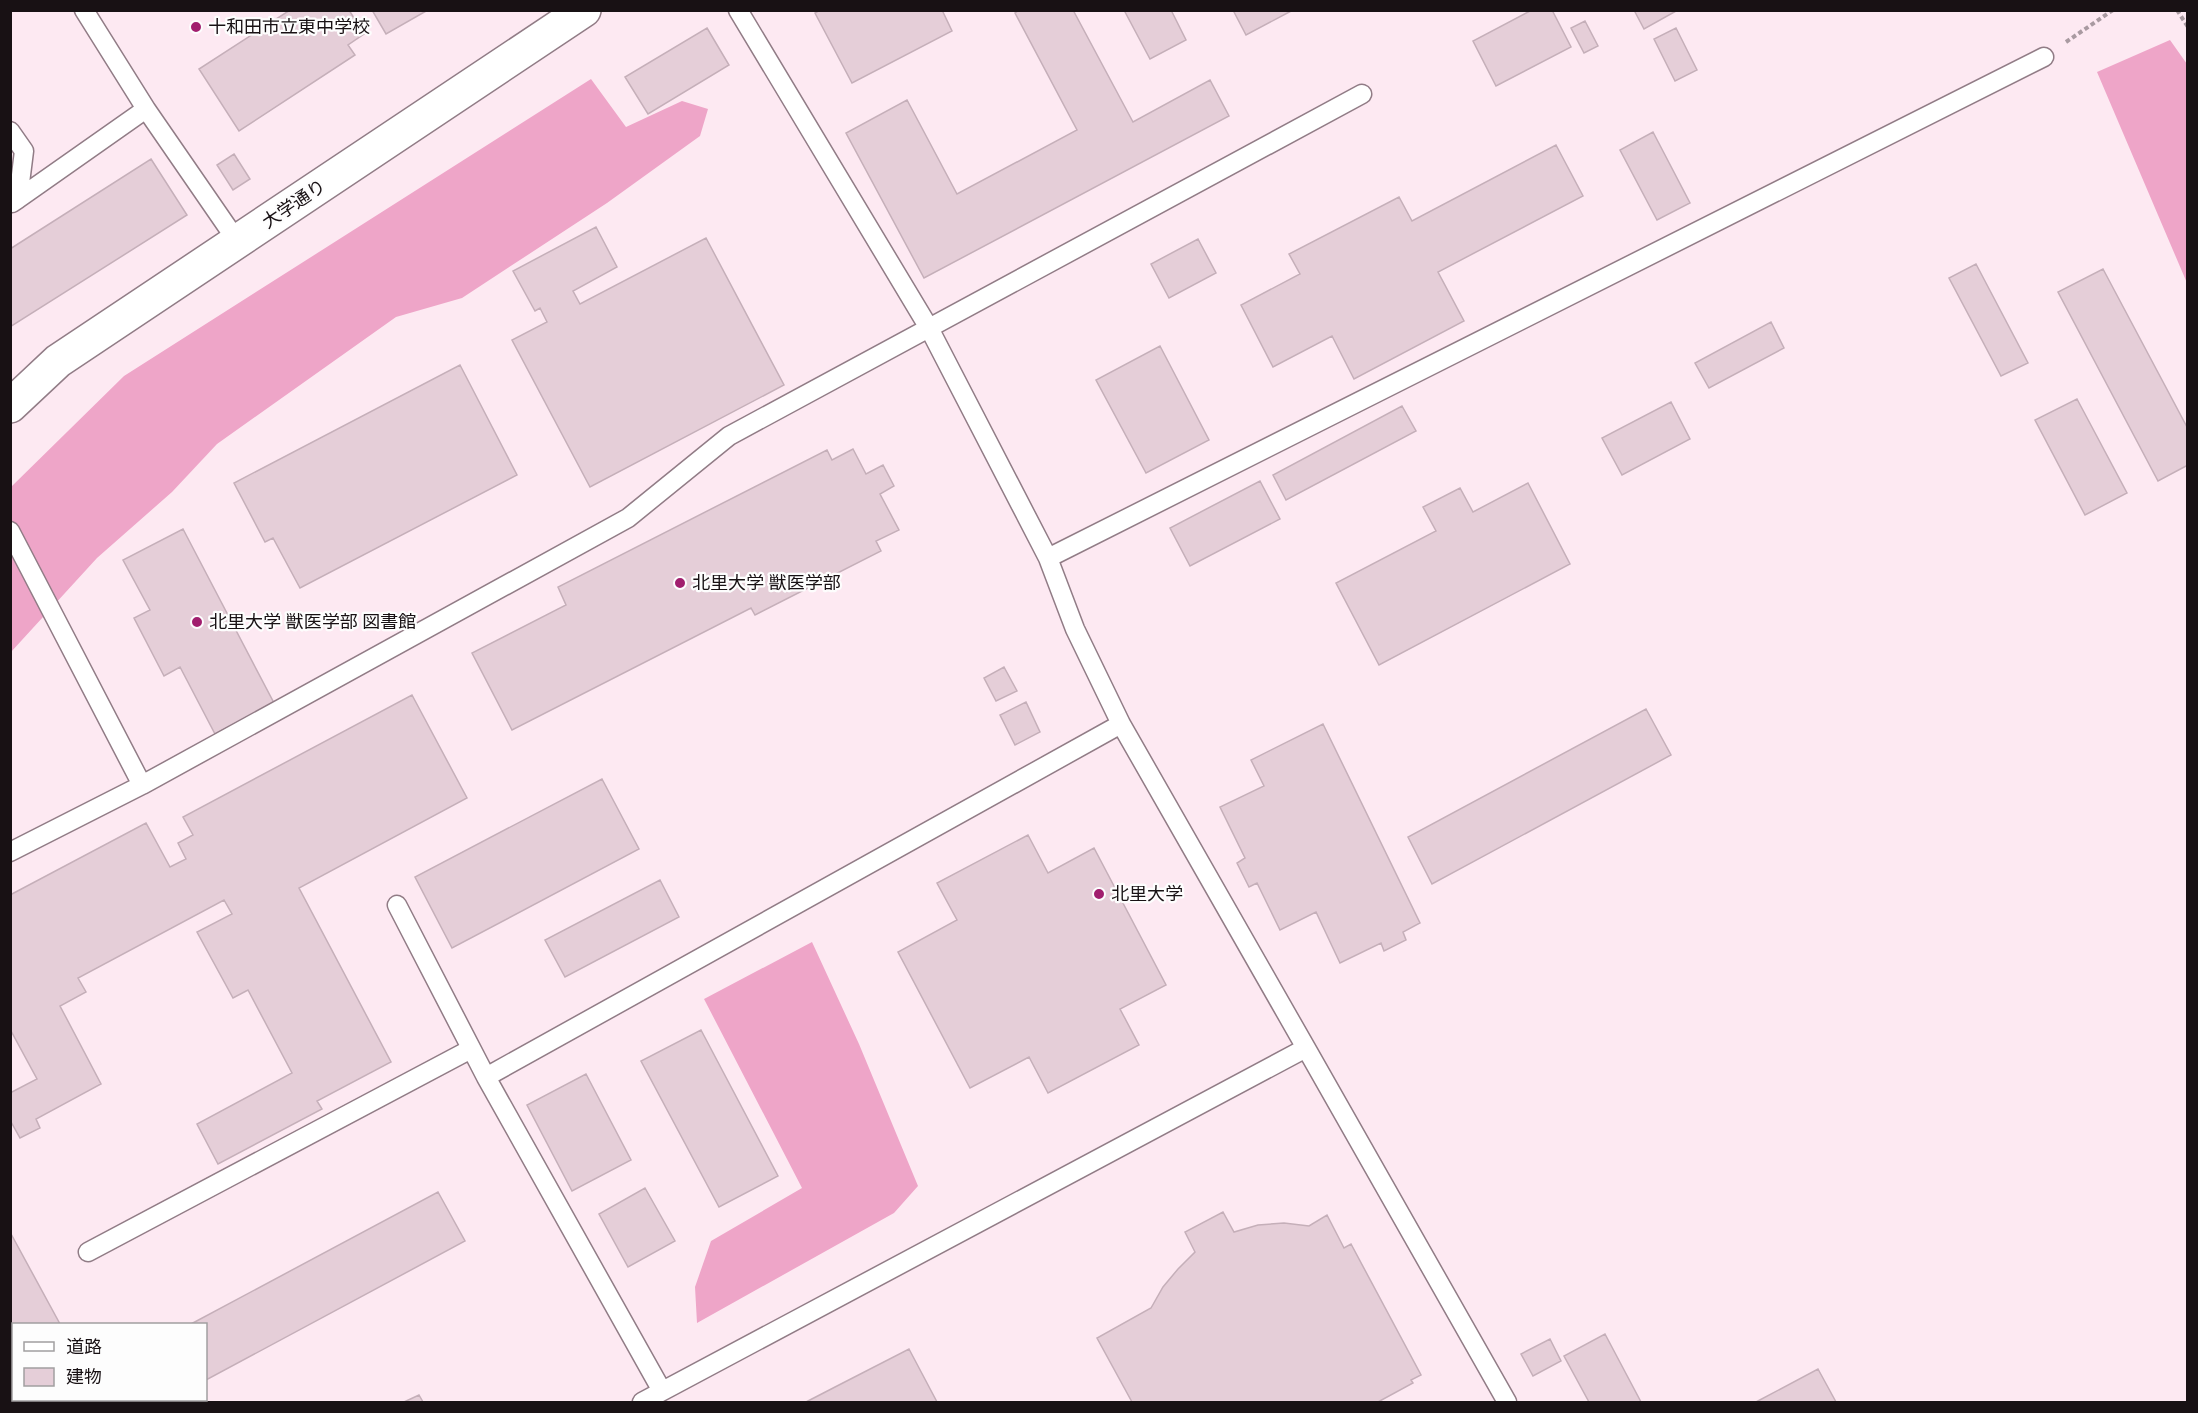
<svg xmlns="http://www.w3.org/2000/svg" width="2198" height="1413" font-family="'Nunito Sans','Noto Sans JP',sans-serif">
<rect width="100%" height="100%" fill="#fde9f2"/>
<path fill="#eea5c8" d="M 2170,40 L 2187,64 L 2187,283 L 2097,72 Z
M 591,79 L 626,127 L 682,101 L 708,109 L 700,136 L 607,203 L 462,298 L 396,317 L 217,444 L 172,492 L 97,558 L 11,652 L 11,487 L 124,376 Z
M 812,942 L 859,1044 L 918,1186 L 894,1213 L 697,1323 L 695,1287 L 711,1241 L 802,1188 L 704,999 Z"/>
<path fill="#e5ced8" stroke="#c5afb9" stroke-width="1.5" d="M 290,10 L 349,10 L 364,34 L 348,45 L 355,55 L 239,131 L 199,69 Z
M 372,10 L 428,10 L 386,34 Z
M 820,10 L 942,10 L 952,31 L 852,83 L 815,13 Z
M 1019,10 L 1073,10 L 1133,122 L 1210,80 L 1229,116 L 924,278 L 846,133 L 907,100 L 957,194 L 1077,130 L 1015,13 Z
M 1124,10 L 1171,10 L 1186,40 L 1150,59 Z
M 1233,10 L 1293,10 L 1246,35 Z
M 1532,10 L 1552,10 L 1571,47 L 1496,86 L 1473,41 Z
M 1634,10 L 1678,10 L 1644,29 Z
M 1585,21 L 1598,46 L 1584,53 L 1571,28 Z
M 707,28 L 729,65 L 648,114 L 625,77 Z
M 1676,28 L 1697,70 L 1675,81 L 1654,39 Z
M 1653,132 L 1690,203 L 1657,220 L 1620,150 Z
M 1556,145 L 1583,196 L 1438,272 L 1464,321 L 1354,379 L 1332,336 L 1273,367 L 1241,305 L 1300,274 L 1289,254 L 1399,197 L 1412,221 Z
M 234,154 L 250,179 L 233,190 L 217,165 Z
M 151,159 L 187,215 L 10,327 L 10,249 Z
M 596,227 L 617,267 L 573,291 L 580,304 L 706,238 L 784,385 L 590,487 L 512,340 L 547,322 L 540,308 L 535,311 L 513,271 Z
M 1198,239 L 1216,273 L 1169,298 L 1151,264 Z
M 1976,264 L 2028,363 L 2001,376 L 1949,278 Z
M 2103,269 L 2188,429 L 2188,465 L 2158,481 L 2058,292 Z
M 1771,322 L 1784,348 L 1709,388 L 1695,363 Z
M 1160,346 L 1209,440 L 1146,473 L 1096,380 Z
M 460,365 L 517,475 L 300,588 L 273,538 L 265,542 L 234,483 Z
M 2077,399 L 2127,493 L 2085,515 L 2035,420 Z
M 1671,402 L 1690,439 L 1622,475 L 1602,438 Z
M 1402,406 L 1416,431 L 1286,500 L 1273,475 Z
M 853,449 L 866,474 L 883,465 L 894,486 L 880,494 L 899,530 L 876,541 L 881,551 L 755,615 L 751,608 L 512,730 L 472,653 L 566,605 L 558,587 L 827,450 L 832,460 Z
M 1260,481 L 1280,519 L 1190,566 L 1170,528 Z
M 1528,483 L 1570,564 L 1379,665 L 1336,583 L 1436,531 L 1423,507 L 1460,488 L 1473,512 Z
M 183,529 L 274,703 L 215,734 L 180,667 L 164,676 L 134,618 L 150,610 L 123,560 Z
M 1004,667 L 1017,691 L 996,701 L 984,678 Z
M 412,695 L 467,798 L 299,888 L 391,1062 L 317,1101 L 322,1109 L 218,1164 L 197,1124 L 292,1073 L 248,990 L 233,998 L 197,932 L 232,914 L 224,900 L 78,978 L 86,992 L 60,1006 L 101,1084 L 36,1119 L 40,1128 L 20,1138 L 10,1120 L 10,1093 L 37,1079 L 10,1029 L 10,895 L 146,823 L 170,867 L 186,859 L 178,843 L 193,835 L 183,817 Z
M 1026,702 L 1040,732 L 1015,745 L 1000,715 Z
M 1646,709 L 1671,755 L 1432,884 L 1408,837 Z
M 1323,724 L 1420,923 L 1403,932 L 1406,940 L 1384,951 L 1381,943 L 1340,963 L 1316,912 L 1280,930 L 1257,883 L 1249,887 L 1237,863 L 1245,858 L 1220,807 L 1264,786 L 1251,760 Z
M 602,779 L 639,849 L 452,948 L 415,877 Z
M 1028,835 L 1048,873 L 1094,848 L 1166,985 L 1120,1009 L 1139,1045 L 1048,1093 L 1029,1057 L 970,1088 L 898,952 L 957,920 L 937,883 Z
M 660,880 L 679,917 L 565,977 L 545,940 Z
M 701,1030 L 778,1176 L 719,1207 L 641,1061 Z
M 586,1074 L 631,1160 L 572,1191 L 527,1105 Z
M 645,1188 L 675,1241 L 628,1267 L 599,1214 Z
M 438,1192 L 465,1241 L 206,1380 L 206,1324 L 191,1324 Z
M 1223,1212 L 1234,1232 L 1258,1225 L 1284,1223 L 1309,1226 L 1327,1215 L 1344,1248 L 1351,1244 L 1421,1375 L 1411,1380 L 1413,1383 L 1378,1402 L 1132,1402 L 1097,1338 L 1151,1308 L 1163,1287 L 1178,1269 L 1195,1252 L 1185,1232 Z
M 10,1232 L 60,1324 L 14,1324 L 14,1400 L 168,1400 L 163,1402 L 10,1402 Z
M 1605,1334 L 1641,1402 L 1589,1402 L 1564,1356 Z
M 1550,1339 L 1561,1361 L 1533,1376 L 1521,1354 Z
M 909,1349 L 937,1402 L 806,1402 L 837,1386 Z
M 1818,1369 L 1836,1402 L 1756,1402 Z
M 419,1395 L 423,1402 L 404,1402 Z"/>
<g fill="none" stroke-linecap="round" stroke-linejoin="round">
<defs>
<path id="service" d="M 738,10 L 929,328 L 1048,558
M 146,109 L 237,241
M 10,131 L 24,151 L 18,199 L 12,203
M 18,199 L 146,109 L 84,10
M 10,531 L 142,785
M 10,852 L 142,785 L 628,518 L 729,436 L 1362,94
M 397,905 L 486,1077 L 662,1391
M 1306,1048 L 1507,1402
M 486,1077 L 1121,724
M 88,1252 L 471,1049
M 642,1402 L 1306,1048 L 1121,724 L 1075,629 L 1048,558 L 2044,57"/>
<path id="tertiary" d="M 10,406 L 58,361 L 584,10"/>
</defs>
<use href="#service" stroke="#917c86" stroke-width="21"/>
<use href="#tertiary" stroke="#917c86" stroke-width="36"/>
<path stroke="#a99aa1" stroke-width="4" stroke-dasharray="4.5 3" stroke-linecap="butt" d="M 2177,10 L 2188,27
M 2066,42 L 2113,10"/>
<use href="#service" stroke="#fff" stroke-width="18"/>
<use href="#tertiary" stroke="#fff" stroke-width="33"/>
</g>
<g fill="#a11e6e" stroke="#fdfdfd" stroke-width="2">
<circle cx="196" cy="27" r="6"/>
<circle cx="680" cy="583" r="6"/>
<circle cx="197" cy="622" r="6"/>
<circle cx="1099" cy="894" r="6"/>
</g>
<g text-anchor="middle" stroke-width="4.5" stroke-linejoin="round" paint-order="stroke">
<g font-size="18" fill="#181114" stroke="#fdfdfd" text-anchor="start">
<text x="208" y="33">十和田市立東中学校</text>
<text x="692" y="589">北里大学 獣医学部</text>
<text x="209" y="628">北里大学 獣医学部 図書館</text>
<text x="1111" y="900">北里大学</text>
</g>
<g font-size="18" fill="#181114" stroke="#fdfdfd">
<text transform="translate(294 204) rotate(-34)" y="6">大学通り</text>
</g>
</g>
<rect width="2198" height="1413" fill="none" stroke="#181114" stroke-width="24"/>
<rect x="12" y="1323" width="195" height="78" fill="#fdfdfd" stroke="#a19fa0" stroke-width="1.5"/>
<rect x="24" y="1342" width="30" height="9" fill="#ffffff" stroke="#a19fa0" stroke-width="1.5"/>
<text x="66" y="1353" font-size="18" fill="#181114">道路</text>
<rect x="24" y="1368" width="30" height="18" fill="#e5ced8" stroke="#a19fa0" stroke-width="1.5"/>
<text x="66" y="1383" font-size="18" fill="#181114">建物</text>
</svg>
